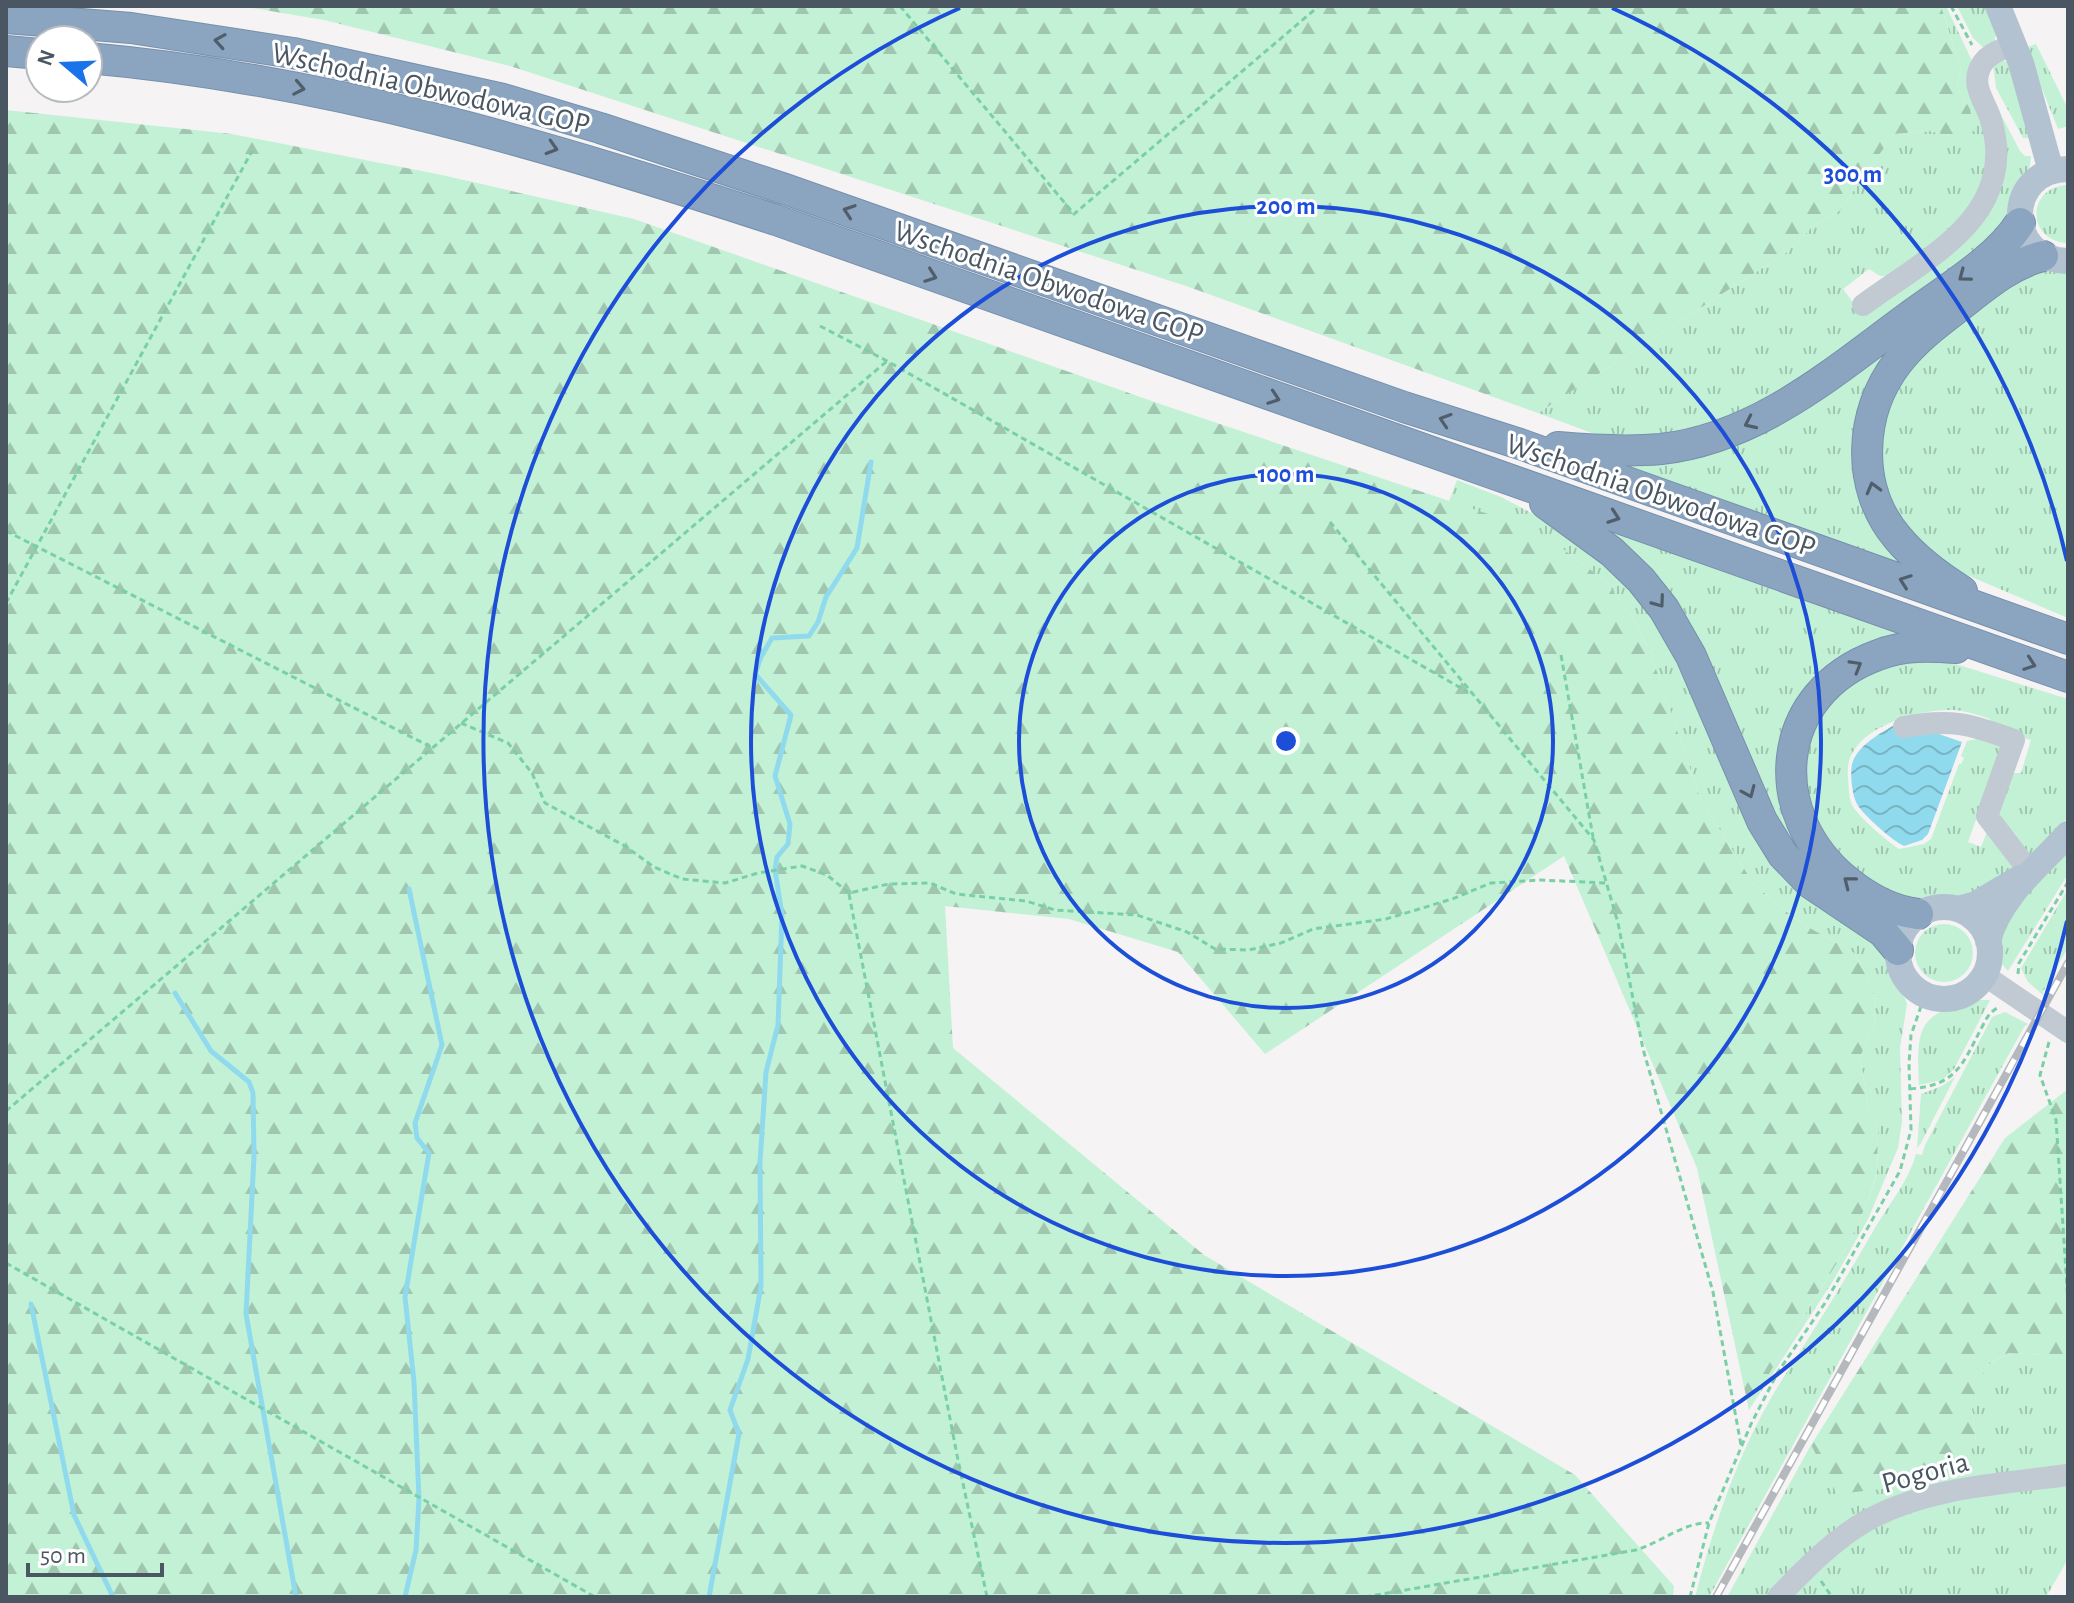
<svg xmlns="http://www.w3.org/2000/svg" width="2074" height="1603" font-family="'Alegreya Sans',sans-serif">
<defs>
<pattern id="grass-tufts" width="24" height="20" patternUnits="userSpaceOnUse" patternTransform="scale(2)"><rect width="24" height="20" fill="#c3f1d5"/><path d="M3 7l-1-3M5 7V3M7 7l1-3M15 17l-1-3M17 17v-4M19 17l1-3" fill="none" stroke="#a0c6b0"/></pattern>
<pattern id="forest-firs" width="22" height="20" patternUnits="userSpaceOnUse" patternTransform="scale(2)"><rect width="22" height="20" fill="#c3f1d5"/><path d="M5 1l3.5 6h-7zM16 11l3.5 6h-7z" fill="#a0c6b0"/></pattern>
<pattern id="water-waves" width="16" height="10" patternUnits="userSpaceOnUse" patternTransform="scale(2)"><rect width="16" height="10" fill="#90daee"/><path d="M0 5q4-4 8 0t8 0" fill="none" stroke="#78b4c4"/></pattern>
</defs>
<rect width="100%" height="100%" fill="#f5f3f3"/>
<path fill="url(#grass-tufts)" d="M 1941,6 L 1946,6 L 1973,63 L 1988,150 L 1981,190 L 1955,226 L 1888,276 L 1880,276 L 1869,269 L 1843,289 L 1862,315 L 1991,207 L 1988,90 L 2020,151 L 2025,156 L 2031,156 L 2029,173 L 2008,225 L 1850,350 L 1715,427 L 1616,442 L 1538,413 L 1787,252 L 1812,227 L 1839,211 L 1894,134 L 1930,131 L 1954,137 L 1970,109 L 1957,87 L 1961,70 Z
M 1957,6 L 1987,6 L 1997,31 L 1994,42 L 1985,49 L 1973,38 Z
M 2036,44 L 2068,109 L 2068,126 L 2058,129 L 2026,48 Z
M 2003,61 L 2007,62 L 2018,91 L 2028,138 L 2023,138 L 1996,88 L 1993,63 Z
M 2068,185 L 2068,243 L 2065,243 C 2025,238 2028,186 2068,185 Z
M 2044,265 L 2068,270 L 2068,618 L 1941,564 L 1891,509 L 1878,444 L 1896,384 L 1958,318 Z
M 1934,308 L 1865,401 L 1908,568 L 1609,461 L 1663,458 Z
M 1457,480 L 1501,497 L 1575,536 L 1655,612 L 1739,791 L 1889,955 L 1907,1004 L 1900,1048 L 1902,1122 L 1898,1148 L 1868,1219 L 1833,1281 L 1749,1410 L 1778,1358 L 1848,1245 L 1867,1203 L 1877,1175 L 1878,1131 L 1868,1106 L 1860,1057 L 1874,1024 L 1876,999 L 1867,975 L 1854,953 L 1796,920 L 1753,883 L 1700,798 L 1651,654 L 1633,617 L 1604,580 L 1551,540 L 1449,501 Z
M 1604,529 L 1904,636 L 1802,702 L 1806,865 Z
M 1943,660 L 2068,699 L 2068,817 L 2028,858 L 1998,812 L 2013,773 L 2021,773 L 2031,740 L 1993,728 L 1990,719 C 1978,715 1967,711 1954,710 C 1917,708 1842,730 1848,777 C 1849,786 1848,800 1854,808 C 1862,820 1886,840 1899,849 L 1924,844 L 1931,839 L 1959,764 L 1961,764 L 1964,758 L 1961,756 L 1967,741 L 1982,738 L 2004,741 L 1968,842 L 1981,847 L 1988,829 L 2015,868 L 1986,892 L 1912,905 L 1847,868 L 1808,812 L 1804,747 L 1839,690 L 1893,662 Z
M 2068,850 L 2068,874 L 2008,971 L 2002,964 L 1998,949 L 2013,911 Z
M 2068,889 L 2068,947 L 2043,992 L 2044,996 L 2028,982 L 2021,968 Z
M1915 953a29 29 0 1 1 58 0a29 29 0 1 1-58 0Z
M 1975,1000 L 1990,1000 L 1954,1069 L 1942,1080 L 1919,1085 C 1916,1028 1918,1014 1975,1000 Z
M 2005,1012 L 2028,1024 L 2024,1027 L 1709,1597 L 1695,1597 C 1714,1524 1740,1447 1780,1383 C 1812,1333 1843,1284 1872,1233 C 1887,1206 1907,1185 1916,1154 L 1922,1155 L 1925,1145 L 1992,1017 Z
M 1955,1077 L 1921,1143 L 1917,1148 L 1921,1094 L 1942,1086 Z
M 2008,1353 L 2047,1355 L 2068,1386 L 2068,1559 L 2046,1597 L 1727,1597 L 1811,1445 L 1838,1494 L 1976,1442 L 1972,1409 L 1985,1367 Z"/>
<path fill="url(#forest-firs)" d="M 241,6 L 1941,6 L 1961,70 L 1957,87 L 1970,109 L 1974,131 L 1954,137 L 1930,131 L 1894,134 L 1839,211 L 1812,227 L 1787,252 L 1538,413 L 1189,287 L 510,66 L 324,20 Z
M 6,110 L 232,134 L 442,175 L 634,219 L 1163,405 L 1497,517 L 1551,540 L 1604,580 L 1633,617 L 1651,654 L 1700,798 L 1753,883 L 1796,920 L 1854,953 L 1867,975 L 1876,999 L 1874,1024 L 1860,1057 L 1868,1106 L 1878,1131 L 1877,1174 L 1867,1203 L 1848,1245 L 1778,1358 L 1749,1410 L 1697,1168 L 1564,856 L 1265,1054 L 1178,952 L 1069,919 L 945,906 L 953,1048 L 1204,1255 L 1575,1475 L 1674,1586 L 1673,1597 L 6,1597 Z
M 2068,1089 L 2068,1386 L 2046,1355 L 2008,1353 L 1986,1366 L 1972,1409 L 1976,1442 L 1953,1481 L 1837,1494 L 1811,1445 L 2005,1138 Z"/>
<path fill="url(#water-waves)" d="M 1901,721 L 1962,742 L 1928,834 L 1922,840 L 1904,846 C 1893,841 1863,815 1857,804 C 1852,795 1849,771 1853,761 C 1861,742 1885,731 1901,721 Z"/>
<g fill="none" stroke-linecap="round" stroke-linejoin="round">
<path stroke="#90daee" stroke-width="5" d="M 175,993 L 211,1051 L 249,1082 L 253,1093 L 254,1156 L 246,1314 L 296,1597
M 31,1304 L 74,1515 L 113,1597
M 405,1597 L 416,1550 L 419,1499 L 414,1382 L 405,1297 L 429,1153 L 417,1138 L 415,1123 L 442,1045 L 409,889
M 709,1597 L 739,1434 L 730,1410 L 748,1359 L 761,1286 L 760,1162 L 766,1072 L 778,1025 L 782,915 L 775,870 L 777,857 L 788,844 L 790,824 L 775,776 L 791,715 L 755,674 L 761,657 L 772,638 L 809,636 L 818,622 L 826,597 L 857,548 L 871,462"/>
<defs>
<path id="highway" d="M 6,18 L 131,28 L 293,53 L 503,99 L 600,128 L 785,189 L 1404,407 L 1520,444 L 2068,639
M 6,51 L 40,54
M 88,58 C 326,79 550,146 776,220 L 2068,677
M 1558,447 C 1592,450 1627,452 1661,449 C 1760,438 1837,369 1914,313 C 1948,288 1998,258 2020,223
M 1545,503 L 1612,552 L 1641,580 L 1664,609 L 1691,656 L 1762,821 L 1783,855 L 1810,883 L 1883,932 L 1898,950
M 1962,591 C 1938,576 1915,559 1897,537 C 1855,487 1859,412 1898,362 C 1914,341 1935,325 1956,309 C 1983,288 2010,264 2043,256
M 1918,914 C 1891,911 1868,898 1847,881 C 1764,814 1773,693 1878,655 C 1903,645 1929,646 1956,648"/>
</defs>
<use href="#highway" stroke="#7690ad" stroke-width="32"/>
<path stroke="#7ad0a6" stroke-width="3" stroke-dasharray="6 4" stroke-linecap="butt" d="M 900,6 L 1074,214 L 1319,6
M 1951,6 L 1972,45
M 820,326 L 887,361 L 1468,692
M 1330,522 L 1594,840 L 1618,923 L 1643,1049 L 1713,1292 L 1741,1445
M 6,531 L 431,747
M 6,603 L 252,151
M 1561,655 L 1593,837
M 461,723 L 508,743 L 532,773 L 545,803 L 625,846 L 654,867 L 682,879 L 725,883 L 758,873 L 802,866 L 827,875 L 849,893 L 889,884 L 930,883 L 956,894 L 1026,901 L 1055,910 L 1137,915 L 1187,932 L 1215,949 L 1249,950 L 1281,943 L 1313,929 L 1386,919 L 1452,899 L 1491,883 L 1540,880 L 1606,883
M 849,894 L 957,1455 L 987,1597
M 2018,974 L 2019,963 L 2068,882
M 2049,1042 L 2040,1075 L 2056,1120 L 2068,1302
M 1910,1089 C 1957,1085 1962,1065 1982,1027 C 1986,1019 1989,1013 1997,1008
M 6,1111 L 887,361
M 6,1263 L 595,1597
M 1821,1581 L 1832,1597
M 1365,1597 L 1636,1550 C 1662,1542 1684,1522 1709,1523
M 1690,1597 L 1709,1523 L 1751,1424 L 1778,1372 L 1825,1303 L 1900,1171 L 1911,1130 L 1909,1064 L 1911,1035 L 1925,995"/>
<path stroke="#c1cad2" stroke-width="22" d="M 1863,305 C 1903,275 1964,243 1986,197 C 1998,173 1999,146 1991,120 C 1986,103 1971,86 1980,68 C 1986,54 2001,50 2014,44
M 1904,727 C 1950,718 1970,724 2014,740 L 1987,816 L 2030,872
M 1984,975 L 2068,1032
M 1778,1597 C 1805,1569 1832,1541 1866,1521 C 1926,1487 2001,1484 2068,1475"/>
<path stroke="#b3c2d1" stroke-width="26" d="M 1998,6 L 2021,63 L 2051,171
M 2068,169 C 2004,169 2004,261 2068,261
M1898 953a46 46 0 1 1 92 0a46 46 0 1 1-92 0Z
M 1958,909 L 1976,904 L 2020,878
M 1988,941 C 1999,897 2039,866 2068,834"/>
<use href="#highway" stroke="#8ba5c1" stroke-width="30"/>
<defs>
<path id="rail" d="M 1716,1597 L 2068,963"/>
</defs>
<use href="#rail" stroke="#b5b8bd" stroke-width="8"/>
<use href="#rail" stroke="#fff" stroke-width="5" stroke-dasharray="15" stroke-linecap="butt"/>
</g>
<defs><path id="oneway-chevron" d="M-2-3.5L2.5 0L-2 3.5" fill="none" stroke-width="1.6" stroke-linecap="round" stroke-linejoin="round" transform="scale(2)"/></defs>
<g stroke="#505e6b">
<use href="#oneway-chevron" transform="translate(220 41) rotate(-171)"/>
<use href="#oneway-chevron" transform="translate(299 88) rotate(11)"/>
<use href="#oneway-chevron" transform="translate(552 148) rotate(17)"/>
<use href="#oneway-chevron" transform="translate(849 211) rotate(-161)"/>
<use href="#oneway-chevron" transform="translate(931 276) rotate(20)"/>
<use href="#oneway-chevron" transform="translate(1964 276) rotate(143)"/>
<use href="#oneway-chevron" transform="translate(1274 398) rotate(19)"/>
<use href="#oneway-chevron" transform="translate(1445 420) rotate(-162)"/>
<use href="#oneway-chevron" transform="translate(1750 423) rotate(155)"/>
<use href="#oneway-chevron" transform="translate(1873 488) rotate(-105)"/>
<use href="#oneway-chevron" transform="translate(1614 517) rotate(19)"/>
<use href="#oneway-chevron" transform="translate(1905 581) rotate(-160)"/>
<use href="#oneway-chevron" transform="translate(1659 602) rotate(54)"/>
<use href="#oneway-chevron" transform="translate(2030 664) rotate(19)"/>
<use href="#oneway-chevron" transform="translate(1856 666) rotate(-30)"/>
<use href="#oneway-chevron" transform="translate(1749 792) rotate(67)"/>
<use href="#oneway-chevron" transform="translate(1849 882) rotate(-142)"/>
</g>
<g fill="none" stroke="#1d4ed8" stroke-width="4">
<circle cx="1286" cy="741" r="267"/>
<circle cx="1286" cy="741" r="535"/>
<path d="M2067 921A802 802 0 1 1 960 8M1612 8A802 802 0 0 1 2067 561"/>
</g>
<g text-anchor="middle" stroke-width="6" stroke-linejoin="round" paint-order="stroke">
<g font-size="30" fill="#4a5661" stroke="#fff">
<text transform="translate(431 88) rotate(13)" y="10">Wschodnia Obwodowa GOP</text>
<text transform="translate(1049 282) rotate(19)" y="10">Wschodnia Obwodowa GOP</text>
<text transform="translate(1661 495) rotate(19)" y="10">Wschodnia Obwodowa GOP</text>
<text transform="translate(1925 1472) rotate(-15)" y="10">Pogoria</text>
</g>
</g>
<circle cx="1286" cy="741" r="12" fill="#1d4ed8" stroke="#fff" stroke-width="4"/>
<g font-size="24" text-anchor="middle" font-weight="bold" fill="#1d4ed8" stroke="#fff" stroke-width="6" stroke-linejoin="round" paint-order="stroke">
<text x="1853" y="182">300 m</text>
<text x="1286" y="214">200 m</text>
<text x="1286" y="482">100 m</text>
</g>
<rect width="2074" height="1603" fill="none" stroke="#4a5661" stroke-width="16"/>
<g transform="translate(64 64) rotate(289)"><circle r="38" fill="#ffffff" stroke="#b7bbc0" stroke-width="2"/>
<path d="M0-6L14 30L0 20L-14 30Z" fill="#1a73e8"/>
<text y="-12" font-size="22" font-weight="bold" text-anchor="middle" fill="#4a5661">N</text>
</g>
<path d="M28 1563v12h134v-12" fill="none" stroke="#4a5661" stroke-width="4"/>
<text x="40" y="1563" font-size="24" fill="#4a5661" stroke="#ffffff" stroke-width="6" paint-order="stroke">50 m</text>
</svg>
